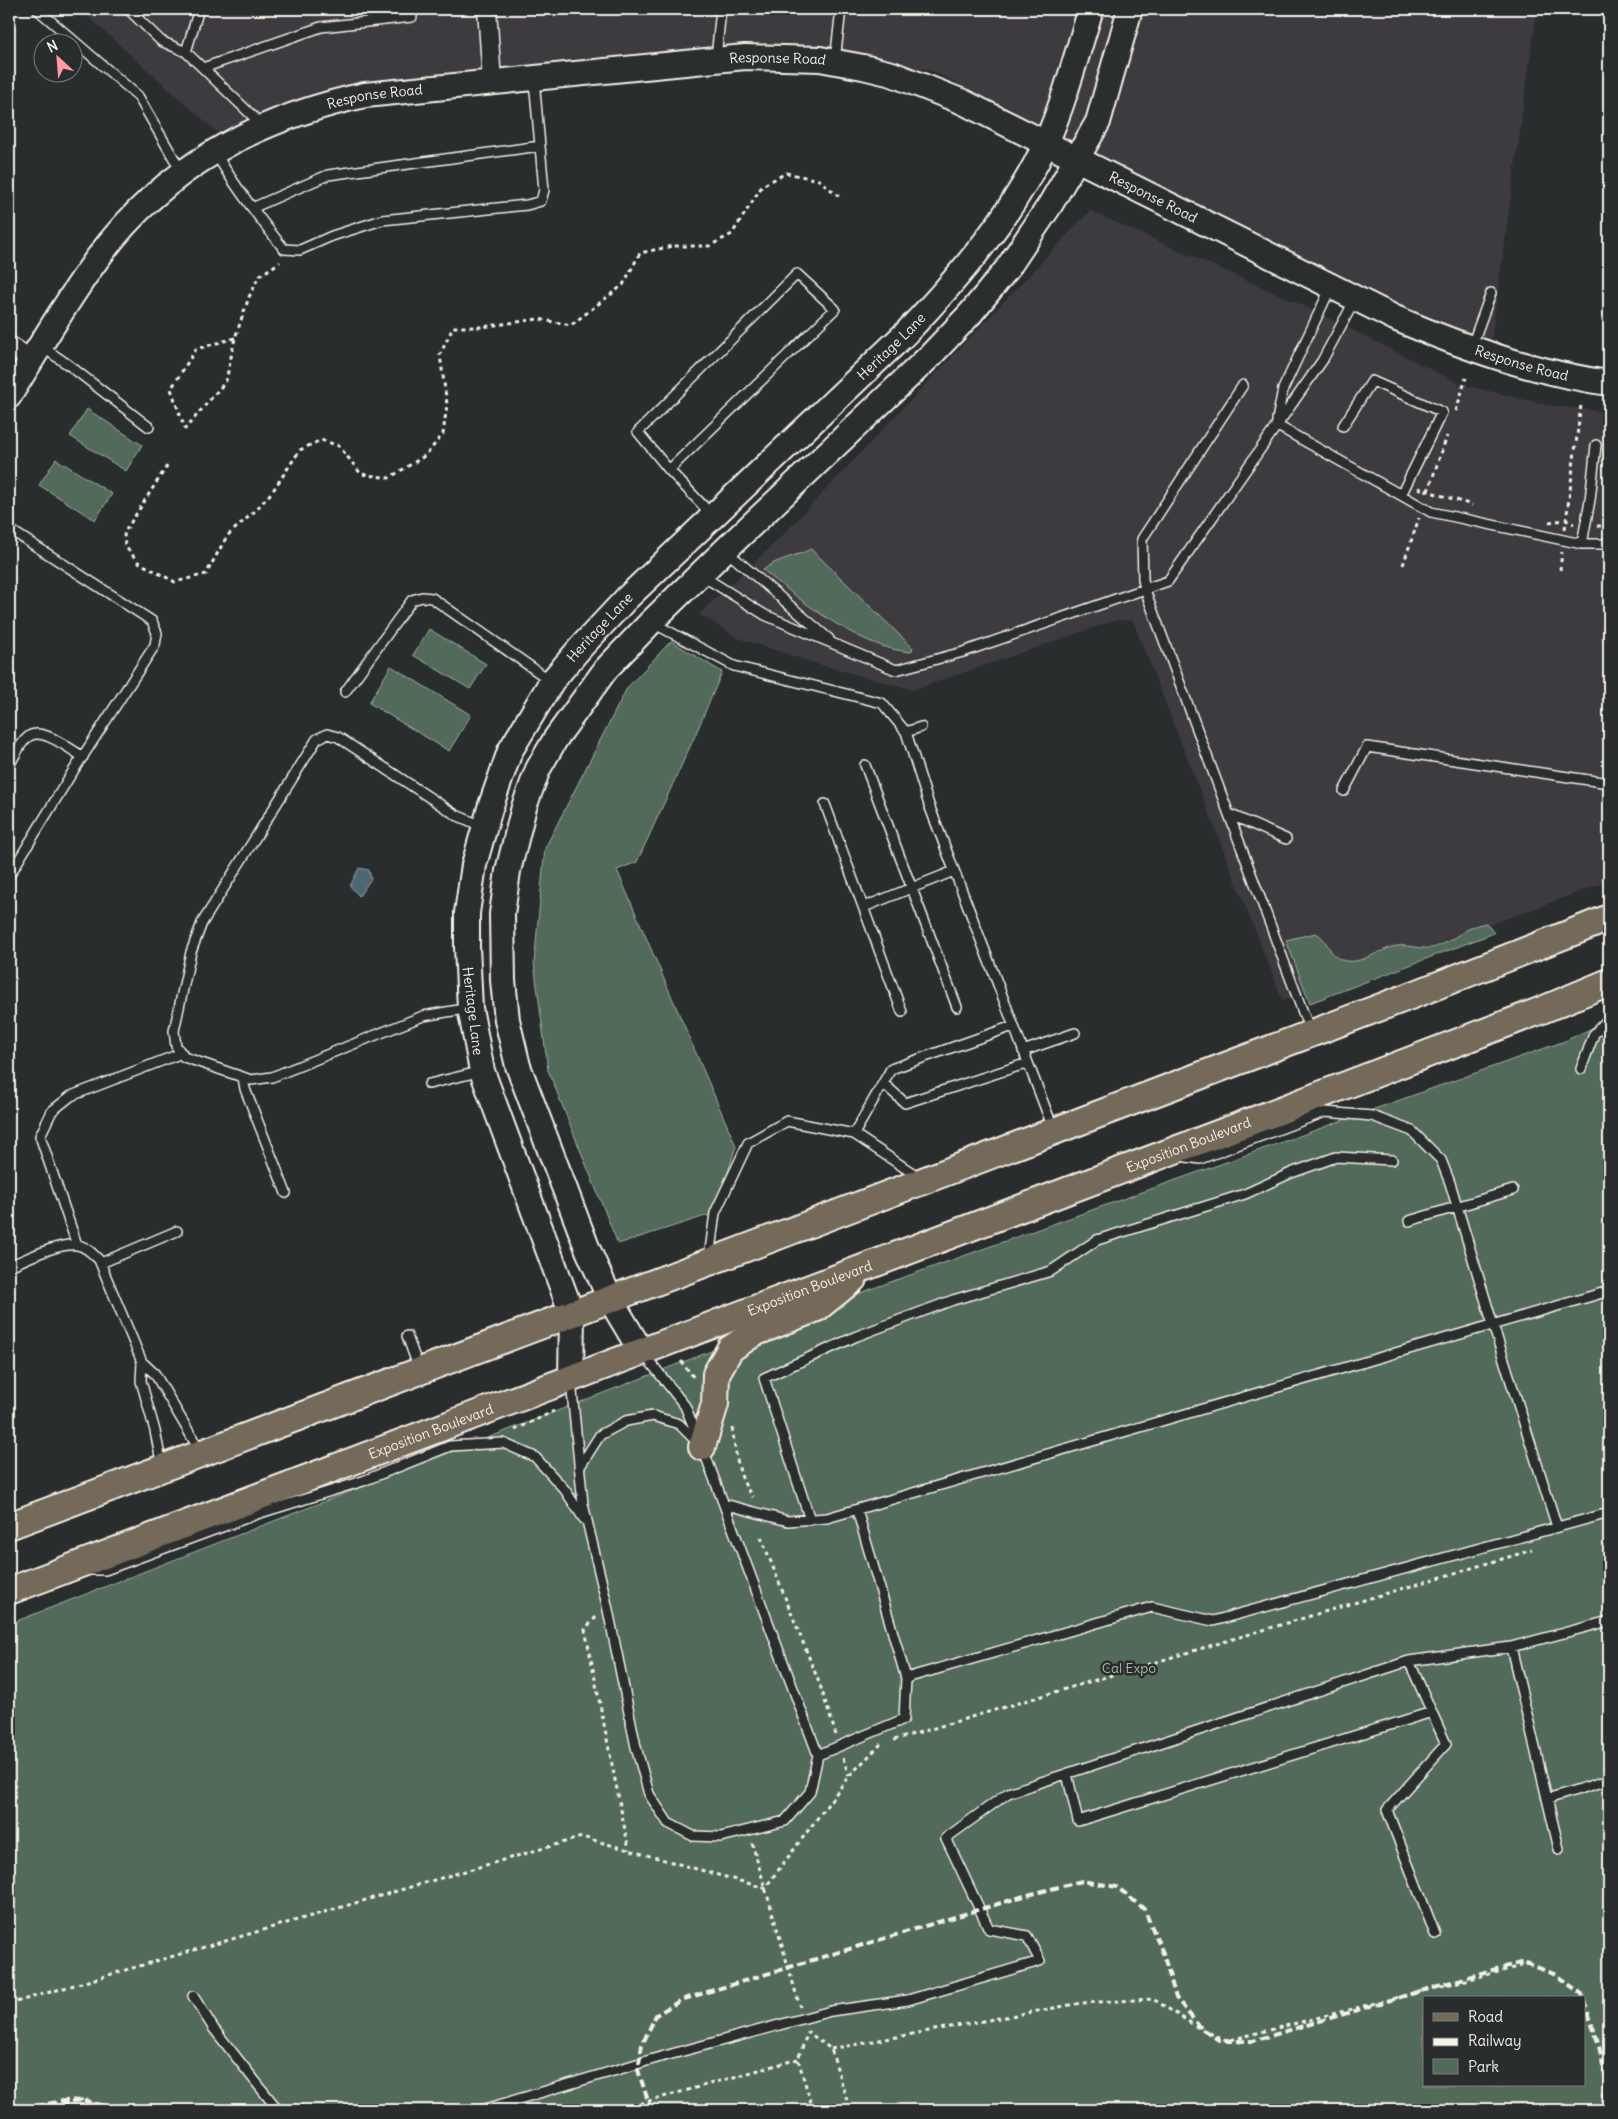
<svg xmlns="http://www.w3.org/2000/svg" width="1618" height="2119" font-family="Delius,sans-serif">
<rect width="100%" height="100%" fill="#2a2d2e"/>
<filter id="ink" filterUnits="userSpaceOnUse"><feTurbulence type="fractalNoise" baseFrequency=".02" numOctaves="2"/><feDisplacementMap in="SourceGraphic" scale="10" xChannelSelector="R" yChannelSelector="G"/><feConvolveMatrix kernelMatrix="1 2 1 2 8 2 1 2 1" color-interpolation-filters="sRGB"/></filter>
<g filter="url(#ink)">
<path fill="#3d3a3f" d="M 79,9 L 1537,9 L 1490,347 L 1317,288 L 1073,145 L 935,72 L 828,47 L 677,50 L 484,74 L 331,91 L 217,132 Z
M 1090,211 L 1302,305 L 1460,384 L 1547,405 L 1609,412 L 1609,881 L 1283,1001 L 1133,621 L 1116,620 L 913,690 L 817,664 L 738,638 L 699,614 L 779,539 Z"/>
<path fill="#516b5a" stroke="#a2aea1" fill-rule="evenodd" d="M 87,409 L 142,445 L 126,471 L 70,436 Z
M 56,459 L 112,494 L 95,520 L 39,485 Z
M 811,549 L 913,648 L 911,652 C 861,649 801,601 763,570 C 778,558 795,557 811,549 Z
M 429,629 L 486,664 L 470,689 L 413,655 Z
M 671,641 L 722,672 L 694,738 L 637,862 L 617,870 L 736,1146 L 715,1213 L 618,1244 L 548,1070 L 534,963 L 545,848 L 627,688 Z
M 391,666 L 471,715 L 449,751 L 369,703 Z
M 1486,923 L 1494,933 L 1310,1003 L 1286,940 L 1316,933 C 1328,939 1329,956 1342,960 C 1361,966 1379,949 1397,946 C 1409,944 1423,951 1435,947 C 1454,941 1466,926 1486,923 Z
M 1609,1020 L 1609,2110 L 9,2110 L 9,1624 L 871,1289 L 1565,1041 ZM 1424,1998 L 1584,1998 L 1584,2085 L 1424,2085 Z"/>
<path fill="#4f6673" stroke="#919ea2" d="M 359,868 L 369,870 L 371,879 L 359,896 L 350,886 Z"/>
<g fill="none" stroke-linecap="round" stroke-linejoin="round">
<defs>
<path id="lane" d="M 37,9 L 138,96 L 181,171
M 128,9 L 161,41 L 186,52 L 263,126
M 186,52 L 199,9
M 716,58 L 721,9
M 835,61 L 841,9
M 203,68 L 321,27 L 412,17 L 412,9
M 215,152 C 234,186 259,218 284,249 L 300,250 L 332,236 L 382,220 L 527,205 L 541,201 L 544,190 L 534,80
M 252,208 L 328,175 L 540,146
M 41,346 L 70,366 L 149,427
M 1471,348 L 1491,293
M 1243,385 L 1142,539 L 1143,579 L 1145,590 L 1310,1031
M 1277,420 L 1283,389 L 1331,287
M 1276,425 L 1431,512 L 1582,544 L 1609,544
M 1343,426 L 1372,381 L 1442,412 L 1401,495
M 669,470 L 638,432 L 797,274 L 835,309 L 669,470 L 713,516
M 9,529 L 152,621 L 157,633 L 155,645 L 70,776 L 9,876
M 1582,544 L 1590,500 L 1596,445
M 725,550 L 829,639
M 701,575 L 765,615 L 896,670 L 963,652 L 1168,581 L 1322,361 L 1356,298
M 653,623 L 734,666 L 882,703 L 906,732 L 929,805 L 1053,1128
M 345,692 L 412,600 L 422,597 L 432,598 L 551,681
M 906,732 L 921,727
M 865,765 L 957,1007
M 9,766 C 14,757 20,743 28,737 C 41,726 70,749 83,757
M 1344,791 L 1367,747 L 1609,783
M 825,804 L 902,1012
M 1229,814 L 1286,839
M 864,907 L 954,871
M 470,1008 L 423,1016 L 272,1077 L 251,1080 L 184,1057 L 176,1046 L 174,1031 L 191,952 L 202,923 L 317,739 L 327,734 L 338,737 L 456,815 L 484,827
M 1023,1051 L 1075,1033
M 1581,1069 L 1594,1034 L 1609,1018
M 243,1077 L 245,1089 L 286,1193
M 883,1083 L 905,1103 L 1028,1063
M 429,1084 L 482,1071
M 854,1134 L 891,1069 L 1013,1026
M 1180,1156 L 1200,1159 L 1325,1112 L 1372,1116 L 1412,1131 L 1441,1160 L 1450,1183 L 1493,1325 L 1557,1527
M 1409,1221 L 1513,1190
M 77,1245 L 40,1136 L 52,1111 L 71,1096 L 182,1053
M 709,1258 L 715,1213 L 748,1143 L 787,1121 L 854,1134 L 920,1178
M 101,1263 L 177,1231
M 9,1266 C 27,1259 57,1243 77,1245 C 86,1246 93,1254 99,1260 L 142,1362 L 155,1374 L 200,1451
M 407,1336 L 419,1369
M 142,1362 L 141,1381 L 155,1431 L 162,1466
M 571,1381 L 583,1504 L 607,1605 L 636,1747 L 649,1794 L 668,1823 L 693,1836 L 721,1837 L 785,1821 L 810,1792 L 818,1755 L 706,1457 L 685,1406 L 643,1353
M 579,1468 L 600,1435 L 626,1421 L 653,1416 L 679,1424 L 698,1443
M 724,1504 L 788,1521 L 827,1518 L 1609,1291
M 857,1510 L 906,1678
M 810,1520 L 764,1378 L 857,1336 L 953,1300 L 1051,1271 L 1097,1240 L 1245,1194 L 1291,1173 L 1336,1157 L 1392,1160
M 89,1570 L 105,1570 L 257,1514 L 363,1481 L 450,1446 L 503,1443 L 535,1457 L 565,1490 L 584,1519
M 1409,1661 L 1511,1647
M 818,1755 L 904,1719 L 906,1678 L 1152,1607 L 1213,1621 L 1609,1513
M 1067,1774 L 1078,1821 L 1432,1712
M 1547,1799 L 1609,1780
M 1559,1849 L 1511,1647 L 1609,1621
M 193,1996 L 214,2029 L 278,2110
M 482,2110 L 657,2058 L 831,2011 L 908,2000 L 1040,1961 L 1027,1936 L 989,1929 L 946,1838 L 1008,1793 L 1409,1661 L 1446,1744 L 1387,1810 L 1435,1934"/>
<path id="street" d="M 487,9 L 492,81
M 9,345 L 32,360"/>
<g id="secondary">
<path id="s1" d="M 9,396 C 38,350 65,303 97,259 C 164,167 255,119 365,95 L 745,57 L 820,59 L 863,67 L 892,74 L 963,102 L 1395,318 C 1463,347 1535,373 1609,383"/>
<path d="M 641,1351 L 610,1299 L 588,1250 L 518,1066 L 507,1020 L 503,980 L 502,914 L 508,871 L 524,807 L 538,769 L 556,738 L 606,669 L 651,622 L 725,550 L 930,356 L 970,314 L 1007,269 L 1050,205 L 1098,122 L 1130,9"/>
<path id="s2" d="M 571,1378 L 572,1314 L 482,1071 L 470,1008 L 467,947 L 467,913 L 474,865 L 490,808 L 510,751 L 552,681 L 581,647 L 627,598 L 906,333 C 960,276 1013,215 1046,143 C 1065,100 1077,53 1091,9"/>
</g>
<g id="primary">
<path d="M 702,1447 L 715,1404 L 716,1374 L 730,1349 L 754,1333 L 817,1308 L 853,1279"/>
<path d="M 9,1526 L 770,1239 L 1418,993 L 1609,918"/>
<path id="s3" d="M 9,1591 L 1286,1108 L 1542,1010 L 1609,982"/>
</g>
</defs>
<use href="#lane" stroke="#f4f1e8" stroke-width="12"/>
<use href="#street" stroke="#f4f1e8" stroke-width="21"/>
<use href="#secondary" stroke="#f4f1e8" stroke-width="28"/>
<use href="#primary" stroke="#f4f1e8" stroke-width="30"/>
<path stroke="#f4f1e8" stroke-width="3" stroke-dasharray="4 4" stroke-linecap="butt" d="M 235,338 L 196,349 L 171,389 L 185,429 L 226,381 L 235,338 L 249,297 L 259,276 L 280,262
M 1456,411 L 1466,378
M 167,466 L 124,533 L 125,546 L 138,562 L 175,582 L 206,574 L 227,536 L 254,512 L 272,492 L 300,450 L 321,440 L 339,446 L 361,474 L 389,478 L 426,455 L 443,434 L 447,404 L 440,355 L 453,327 L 482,327 L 538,319 L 571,325 L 623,285 L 640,253 L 673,246 L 709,246 L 732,234 L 762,186 L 786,173 L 819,180 L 839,196
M 1418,488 L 1472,505
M 1428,491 L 1447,436
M 1549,522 L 1566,520 L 1574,524
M 1597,526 L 1609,526
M 1565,529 L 1581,405
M 1403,565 L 1419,518
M 1560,570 L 1562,552
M 681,1361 L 694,1378
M 732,1428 C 736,1451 737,1478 753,1497
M 515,1430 L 554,1411
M 761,1537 L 820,1685 L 836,1735
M 596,1617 L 585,1629 L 629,1850
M 894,1740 L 1532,1550
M 843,1758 L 849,1776
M 752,1843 L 800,2007
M 9,2004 L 582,1837 L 765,1888 L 849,1776 L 881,1744
M 831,2049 L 1081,2003 L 1153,1999 L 1197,2027 L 1226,2041 L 1529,1964
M 40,2110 L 85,2099 L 109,2110
M 617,2110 L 798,2059
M 813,2110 L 798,2059 L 808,2032 L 831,2049 L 850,2110"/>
<use href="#lane" stroke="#2a2d2e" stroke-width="9"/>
<use href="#street" stroke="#2a2d2e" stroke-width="18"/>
<use href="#secondary" stroke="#2a2d2e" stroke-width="24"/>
<use href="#primary" stroke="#746a5a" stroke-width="26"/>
<path stroke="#f4f1e8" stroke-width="4" stroke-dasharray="8 4" stroke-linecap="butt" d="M 1584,2001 C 1595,2035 1613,2075 1601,2110
M 25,2110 C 57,2101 80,2094 111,2110
M 651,2110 L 638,2070 L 642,2045 L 656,2015 L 681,2000 L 1024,1896 L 1082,1881 L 1117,1887 L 1144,1909 L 1163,1953 L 1176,1998 L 1199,2026 L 1220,2041 L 1253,2041 L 1485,1972 L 1524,1962 L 1556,1975 L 1582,1994 L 1583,1998"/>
</g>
</g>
<g text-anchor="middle" stroke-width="5" stroke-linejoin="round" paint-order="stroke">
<g font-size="14" fill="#f4f1e8" stroke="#2a2d2e">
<text dy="5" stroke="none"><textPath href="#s1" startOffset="899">Response Road</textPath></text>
<text dy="5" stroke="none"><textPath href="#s1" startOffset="494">Response Road</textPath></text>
<text dy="5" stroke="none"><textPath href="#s1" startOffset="1304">Response Road</textPath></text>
<text dy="5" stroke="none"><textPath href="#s2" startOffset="1209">Heritage Lane</textPath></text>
<text dy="5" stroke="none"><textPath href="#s1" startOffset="1709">Response Road</textPath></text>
<text dy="5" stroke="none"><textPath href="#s2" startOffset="804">Heritage Lane</textPath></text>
<text transform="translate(473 1011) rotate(83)" y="5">Heritage Lane</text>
<text dy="5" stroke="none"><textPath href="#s3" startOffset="1261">Exposition Boulevard</textPath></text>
<text dy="5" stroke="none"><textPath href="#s3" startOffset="856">Exposition Boulevard</textPath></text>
<text dy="5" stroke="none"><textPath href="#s3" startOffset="451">Exposition Boulevard</textPath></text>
</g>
<g font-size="14" fill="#abb5a8" stroke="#2a2d2e">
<text x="1129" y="1673">Cal Expo</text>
</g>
</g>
<rect width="1618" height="2119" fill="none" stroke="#2a2d2e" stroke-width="30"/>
<rect x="15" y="15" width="1588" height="2089" fill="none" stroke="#f4f1e8" stroke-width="2" filter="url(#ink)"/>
<rect x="1423" y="1996" width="162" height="90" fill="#2a2d2e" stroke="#7b7b78"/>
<rect x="1433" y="2013" width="25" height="8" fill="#746a5a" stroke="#7b7b78"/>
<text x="1468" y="2022" font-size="15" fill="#f4f1e8">Road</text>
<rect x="1433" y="2038" width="25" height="8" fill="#f4f1e8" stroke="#7b7b78"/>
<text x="1468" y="2046" font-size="15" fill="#f4f1e8">Railway</text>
<rect x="1433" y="2059" width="25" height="15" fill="#516b5a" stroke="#7b7b78"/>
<text x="1468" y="2072" font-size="15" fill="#f4f1e8">Park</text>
<g transform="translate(58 58) rotate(334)"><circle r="24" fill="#2a2d2e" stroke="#7b7b78"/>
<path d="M0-4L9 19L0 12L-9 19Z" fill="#ff9aa2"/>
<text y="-8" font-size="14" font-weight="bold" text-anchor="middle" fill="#f4f1e8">N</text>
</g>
</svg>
